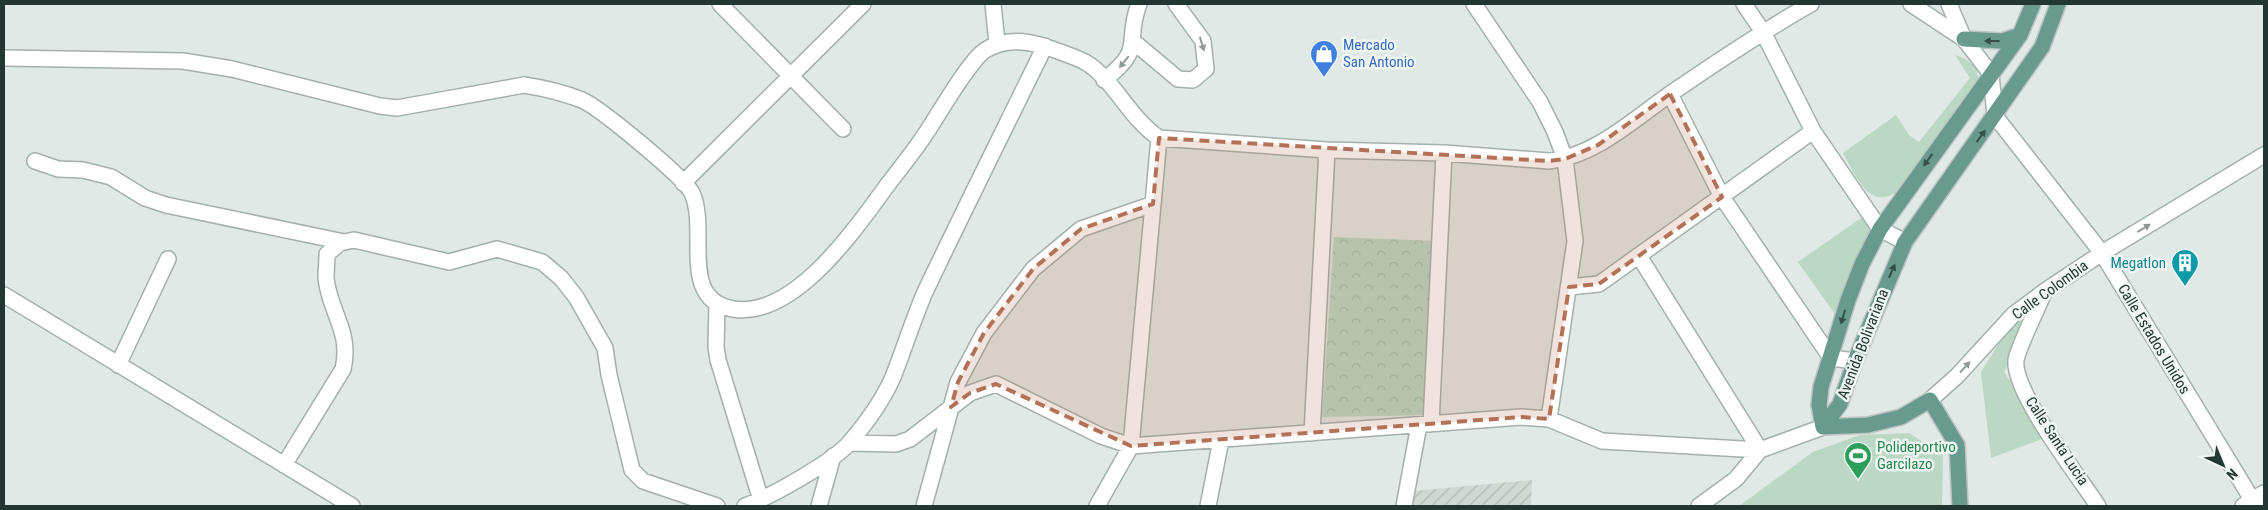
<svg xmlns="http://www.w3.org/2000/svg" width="2268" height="510" font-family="'Roboto Condensed',sans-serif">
<defs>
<pattern id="industrial-furrows" width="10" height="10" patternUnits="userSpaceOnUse" patternTransform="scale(1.25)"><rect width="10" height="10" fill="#ced9d4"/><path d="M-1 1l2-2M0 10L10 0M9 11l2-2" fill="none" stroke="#b1bbb6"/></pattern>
<pattern id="park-crowns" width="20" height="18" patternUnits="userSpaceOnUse" patternTransform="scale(1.25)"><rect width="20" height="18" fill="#bad8c3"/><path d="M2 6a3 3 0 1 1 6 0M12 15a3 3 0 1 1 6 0" fill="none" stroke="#a0baa8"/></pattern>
</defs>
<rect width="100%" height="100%" fill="#e0e9e5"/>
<path fill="url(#industrial-furrows)" d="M 1532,480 L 1531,506 L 1412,506 L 1414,491 Z"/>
<path fill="#bad8c3" d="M 1955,55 C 1968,59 1982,68 1977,83 L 1895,193 C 1868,210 1854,172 1843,153 L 1896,115 L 1909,135 L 1919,142 L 1970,78 Z
M 1864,216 L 1876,229 L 1834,313 L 1798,262 Z
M 2030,315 L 2004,372 L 2047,437 L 1991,458 L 1981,372 L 2009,328 Z
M 1909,433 L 1943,455 L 1942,506 L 1739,506 L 1813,452 L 1860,435 Z"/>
<path fill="url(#park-crowns)" d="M 1334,237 L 1438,241 L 1432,415 L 1322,417 Z"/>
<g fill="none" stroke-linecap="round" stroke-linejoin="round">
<defs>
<path id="minor" d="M 720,4 L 843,129
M 993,4 L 997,43
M 1474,4 L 1540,102 L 1555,132 L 1565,159 L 1575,241 L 1549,419
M 1744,4 L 1763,32 L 1813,131 L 1880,229 L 1905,242
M 1911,4 L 1964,39
M 1949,4 L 1964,39 L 1991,74 L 1995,116 L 2102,253 L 2256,506
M 1134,42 L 1178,79 L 1193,80 L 1206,69 L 1203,41 L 1176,4
M 4,58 L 183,61 L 232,69 L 380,106 L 397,108 L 524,85 C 544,88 564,93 582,100 C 600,108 684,177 692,193 C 709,230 678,300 733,309 C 794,319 855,229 886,187 C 901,167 917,148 930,127 C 941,110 969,62 984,51 C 1002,39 1025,40 1046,47 C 1058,51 1073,56 1085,62 C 1113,78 1129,118 1159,138 L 1327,150 L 1444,153 L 1549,161 C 1596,156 1635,118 1673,92 C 1718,61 1763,31 1811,4
M 1104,80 C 1146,48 1124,43 1139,4
M 1670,94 L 1722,197 L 1831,358 L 1855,361
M 35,161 L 58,169 L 83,170 L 111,177 L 145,198 L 166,205 L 344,242
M 683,183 L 863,4
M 1639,256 L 1760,450
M 1569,287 L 1599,284 L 1813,131
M 2044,292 C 2038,308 2019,345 2016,360 C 2012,391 2080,478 2098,506
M 4,295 L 352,506
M 717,304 L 716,347 L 718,360 L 761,500
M 118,365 L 168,259
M 1930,400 L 1957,376 L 2013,315 L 2045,291 L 2102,253 L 2264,155
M 1431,424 L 1444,153
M 1312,433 L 1327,150
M 850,443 L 896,444 L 910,439 L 970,393 L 996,384 L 1101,436 L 1131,446 L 1521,417 L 1549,419 L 1602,441 L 1760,450 L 1823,427
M 284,465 L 343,369 C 352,332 329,311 326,278 C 326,270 327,262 327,254 L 340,243 L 354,240 L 449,262 L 497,249 L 542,262 L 561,278 L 576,297 L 605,348 L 609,375 L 632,470 L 643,481 L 717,506
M 745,506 C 770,497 835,461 851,441 C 867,422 883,400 893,377 C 904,349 913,320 925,292 C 964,210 1005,128 1045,46
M 819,506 L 833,456
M 924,506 L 958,382 L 984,333 L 1033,269 L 1081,229 L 1153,204
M 1097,506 L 1131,446 L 1159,138
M 1208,506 L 1221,440
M 1404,506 L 1419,425
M 1699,506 L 1736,479 L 1760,450
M 2243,506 L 2264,493"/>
<path id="major" d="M 1964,39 L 2002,41 L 2020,35
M 1823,427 L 1840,404 L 1855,361 L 1905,242 L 2042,47 L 2058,4
M 1823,427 L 1819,405 L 1821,387 L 1848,300 L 1862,264 L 1880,229 L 2020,35 L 2033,4
M 1823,427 L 1868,425 L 1901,417 L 1930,400 L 1957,445 L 1960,506"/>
</defs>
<use href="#minor" stroke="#a3b0ac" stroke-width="18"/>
<use href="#major" stroke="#bdc3c2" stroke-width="18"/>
<use href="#minor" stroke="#fff" stroke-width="15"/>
<use href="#major" stroke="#689a8e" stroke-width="15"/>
</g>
<defs><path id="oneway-solid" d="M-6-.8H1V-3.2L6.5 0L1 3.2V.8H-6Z" transform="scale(1.25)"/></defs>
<g fill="#345049">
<use href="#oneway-solid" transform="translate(1992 41) rotate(-180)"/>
<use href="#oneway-solid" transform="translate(1981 136) rotate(-54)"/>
<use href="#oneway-solid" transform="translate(1928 160) rotate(126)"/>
<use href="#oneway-solid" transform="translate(1892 271) rotate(-66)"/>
<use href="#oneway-solid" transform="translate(1843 317) rotate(107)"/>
</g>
<g fill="#909b98">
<use href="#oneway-solid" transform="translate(1202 44) rotate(73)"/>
<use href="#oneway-solid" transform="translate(1124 62) rotate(129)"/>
<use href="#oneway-solid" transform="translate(2144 228) rotate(-31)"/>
<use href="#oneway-solid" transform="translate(1965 367) rotate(-48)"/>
</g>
<path fill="#b37257" fill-opacity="0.2" stroke="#b37257" stroke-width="4" stroke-dasharray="10 6" stroke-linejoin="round" d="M 1670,94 L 1722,197 L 1599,284 L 1569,287 L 1549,419 L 1521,417 L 1131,446 L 996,384 L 970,393 L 951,407 L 958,382 L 984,333 L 1033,269 L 1081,229 L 1153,204 L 1159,138 L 1549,161 L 1565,159 L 1598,145 Z"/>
<defs>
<symbol id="shop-pin" viewBox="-11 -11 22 30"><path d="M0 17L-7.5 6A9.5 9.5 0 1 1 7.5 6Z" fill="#3f7fe0" stroke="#eff6f3"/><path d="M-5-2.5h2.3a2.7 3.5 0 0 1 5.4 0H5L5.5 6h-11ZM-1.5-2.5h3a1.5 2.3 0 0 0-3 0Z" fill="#fff"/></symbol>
<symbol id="building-pin" viewBox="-11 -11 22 30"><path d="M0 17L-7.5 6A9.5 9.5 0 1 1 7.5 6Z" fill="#0f9aa8" stroke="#eff6f3"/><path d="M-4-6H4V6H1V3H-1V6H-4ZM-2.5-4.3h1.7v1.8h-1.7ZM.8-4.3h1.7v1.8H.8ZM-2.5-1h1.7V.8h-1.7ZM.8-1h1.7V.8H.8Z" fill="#fff"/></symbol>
<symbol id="stadium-pin" viewBox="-11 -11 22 30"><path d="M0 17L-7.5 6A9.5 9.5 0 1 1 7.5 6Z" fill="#2e9e5b" stroke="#eff6f3"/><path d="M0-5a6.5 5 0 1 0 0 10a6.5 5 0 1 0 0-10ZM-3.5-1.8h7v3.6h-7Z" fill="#fff"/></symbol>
</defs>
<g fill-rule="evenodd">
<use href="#shop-pin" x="1308" y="38" width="32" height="43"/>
<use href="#building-pin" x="2169" y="247" width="32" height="43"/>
<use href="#stadium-pin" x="1842" y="440" width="32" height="43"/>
</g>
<g text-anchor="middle" stroke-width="5" stroke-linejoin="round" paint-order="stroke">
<g font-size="15" fill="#366cbe" stroke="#eff6f3" text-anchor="start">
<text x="1343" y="50">Mercado<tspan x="1343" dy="17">San Antonio</tspan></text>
</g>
<g font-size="15" fill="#0d838f" stroke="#eff6f3" text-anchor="end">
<text x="2166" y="268">Megatlon</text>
</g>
<g font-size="15" fill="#223732" stroke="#eff6f3">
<text transform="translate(2050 290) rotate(-36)" y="5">Calle Colombia</text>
<text transform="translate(2154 339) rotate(59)" y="5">Calle Estados Unidos</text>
<text transform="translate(1863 344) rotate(-69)" y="5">Avenida Bolivariana</text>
<text transform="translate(2057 441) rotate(57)" y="5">Calle Santa Lucia</text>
</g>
<g font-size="15" fill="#27864d" stroke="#eff6f3" text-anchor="start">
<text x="1877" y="452">Polideportivo<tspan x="1877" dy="17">Garcilazo</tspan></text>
</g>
</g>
<rect width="2268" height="510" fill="none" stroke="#223732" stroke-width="10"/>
<g transform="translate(2223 465) rotate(136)" stroke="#eff6f3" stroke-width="4" paint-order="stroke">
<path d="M0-4L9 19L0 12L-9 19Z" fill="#223732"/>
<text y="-8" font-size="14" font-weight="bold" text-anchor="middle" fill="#223732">N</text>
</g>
</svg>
